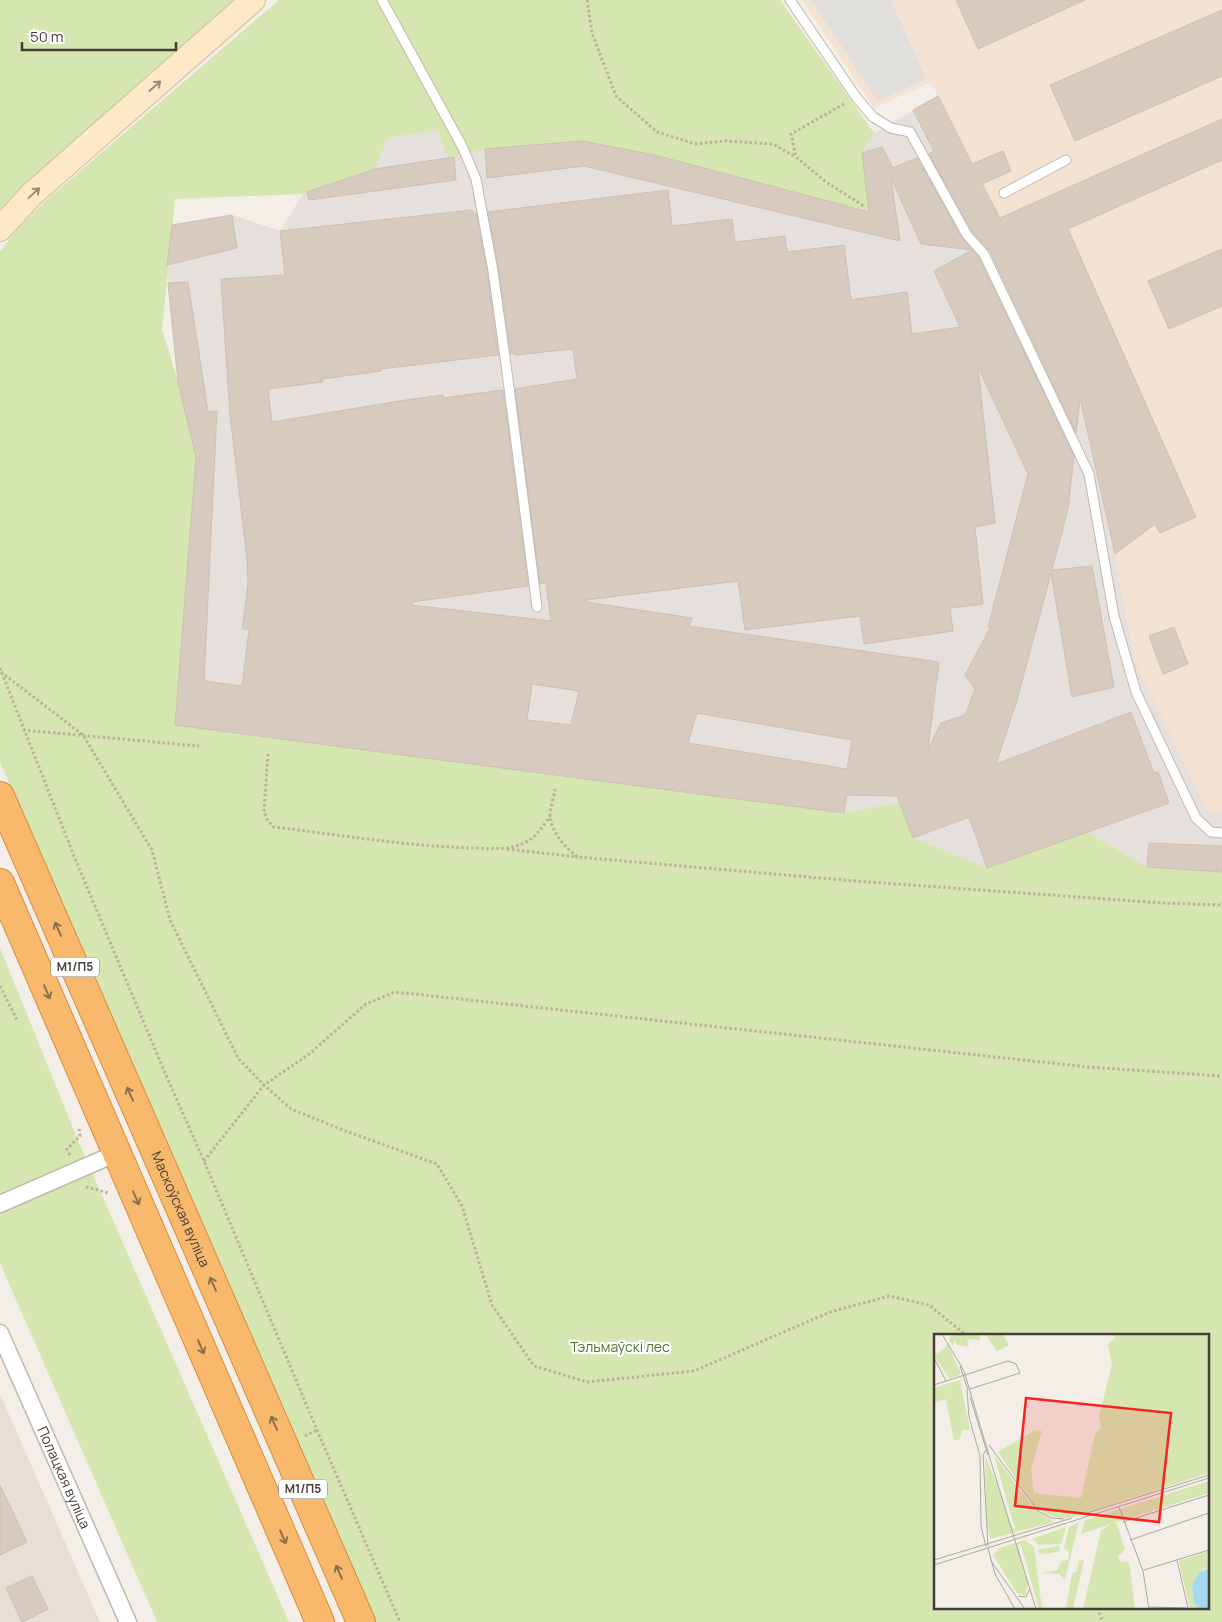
<svg xmlns="http://www.w3.org/2000/svg" width="1222" height="1622" font-family="Manrope,sans-serif">
<rect width="100%" height="100%" fill="#f3eee7"/>
<path fill="#e7dfd6" d="M 0,1394 L 100,1622 L 0,1622 Z"/>
<path fill="#f4e2d3" d="M 802,0 L 1222,0 L 1222,813 L 1208,811 L 1134,660 L 1115,554 L 1143,533 L 996,212 L 931,82 L 874,108 Z"/>
<path fill="#e5e0dc" d="M 938,96 L 996,212 L 1144,533 L 1115,554 L 1134,660 L 1208,811 L 1222,813 L 1222,872 L 1147,867 L 1087,832 L 987,868 L 913,838 L 899,802 L 844,813 L 175,725 L 196,457 L 178,382 L 167,268 L 172,225 L 232,215 L 280,231 L 303,194 L 375,169 L 388,138 L 438,130 L 448,158 L 485,149 L 582,141 L 655,155 L 862,153 L 874,133 Z"/>
<path fill="#d5e6b1" fill-rule="evenodd" d="M 0,0 L 237,0 L 11,199 L 0,211 Z
M 279,0 L 780,0 L 874,133 L 862,153 L 869,212 L 655,155 L 582,141 L 485,149 L 448,158 L 438,130 L 388,138 L 375,169 L 303,194 L 175,199 L 162,329 L 178,382 L 196,457 L 175,725 L 844,813 L 899,802 L 913,838 L 987,868 L 1087,832 L 1147,867 L 1222,872 L 1222,1622 L 374,1622 L 0,762 L 0,252 L 19,227 L 43,203 ZM 936,1336 L 1208,1336 L 1208,1608 L 936,1608 Z
M 0,948 L 80,1145 L 289,1622 L 157,1622 L 0,1263 Z"/>
<path fill="#e1dfdc" d="M 811,0 L 891,0 L 926,79 L 878,101 Z"/>
<path fill="#d7cbc0" stroke="#cfbfb0" fill-rule="evenodd" d="M 956,0 L 1085,0 L 978,49 Z
M 1222,10 L 1222,76 L 1075,141 L 1050,85 Z
M 938,96 L 972,164 L 1003,151 L 1011,171 L 982,184 L 1000,218 L 1222,119 L 1222,160 L 1068,229 L 1196,517 L 1160,533 L 1155,524 L 1115,554 L 1080,398 L 1076,433 L 990,251 L 972,231 L 929,154 L 934,151 L 913,110 Z
M 582,141 L 655,155 L 869,212 L 862,153 L 882,147 L 893,168 L 917,158 L 962,238 L 979,258 L 1074,456 L 1068,509 L 1052,570 L 1092,566 L 1114,687 L 1072,697 L 1051,573 L 1017,700 L 996,764 L 1131,712 L 1154,773 L 1158,772 L 1169,803 L 987,868 L 969,817 L 913,838 L 897,796 L 847,795 L 844,813 L 175,725 L 196,457 L 178,382 L 168,283 L 188,282 L 208,412 L 217,411 L 204,681 L 242,686 L 249,629 L 242,629 L 248,585 L 247,559 L 230,414 L 221,279 L 285,275 L 280,231 L 472,210 L 473,214 L 476,213 L 487,272 L 498,355 L 381,369 L 381,371 L 322,379 L 323,382 L 268,389 L 272,422 L 406,400 L 443,395 L 443,398 L 503,390 L 528,586 L 412,602 L 412,605 L 551,621 L 546,583 L 540,584 L 515,389 L 577,379 L 573,349 L 515,355 L 515,353 L 511,354 L 499,270 L 488,212 L 668,190 L 672,226 L 732,219 L 735,242 L 785,236 L 787,252 L 844,245 L 851,300 L 907,292 L 912,334 L 960,327 L 934,271 L 972,250 L 921,244 L 891,178 L 900,241 L 584,166 L 487,178 L 485,149 ZM 978,367 L 1028,474 L 988,627 L 991,626 L 965,675 L 975,689 L 965,715 L 941,723 L 928,749 L 939,662 L 689,626 L 692,618 L 586,602 L 586,600 L 738,581 L 745,630 L 860,616 L 864,644 L 953,631 L 950,608 L 983,604 L 975,527 L 995,523 ZM 532,684 L 579,691 L 571,725 L 527,720 ZM 697,713 L 852,740 L 847,769 L 688,743 Z
M 454,157 L 456,180 L 309,200 L 307,192 L 375,169 Z
M 232,215 L 237,248 L 167,265 L 172,225 Z
M 1222,249 L 1222,306 L 1169,329 L 1148,281 Z
M 1174,627 L 1188,664 L 1163,674 L 1149,636 Z
M 1149,843 L 1222,846 L 1222,872 L 1147,867 Z
M 0,1485 L 27,1542 L 0,1555 Z
M 32,1576 L 48,1609 L 22,1622 L 6,1588 Z"/>
<g fill="none" stroke-linecap="round" stroke-linejoin="round">
<defs>
<path id="lane" d="M 382,0 L 462,146 L 476,179 L 493,271 L 507,372 L 537,607
M 790,0 L 856,97 L 873,117 L 891,128 L 910,132 L 967,235 L 984,254 L 1089,474 L 1114,616 L 1136,692 L 1196,818 L 1211,832 L 1222,833
M 1004,193 L 1066,160"/>
<g id="street">
<path d="M 0,1204 L 117,1153"/>
<path id="s1" d="M 0,1333 L 128,1622"/>
</g>
<path id="secondary" d="M 0,229 L 31,195 L 253,0"/>
<g id="highway">
<path id="s2" d="M 0,796 L 361,1622"/>
<path d="M 0,883 L 320,1622"/>
</g>
</defs>
<use href="#lane" stroke="#c1b8ad" stroke-width="11"/>
<use href="#street" stroke="#c1b8ad" stroke-width="19"/>
<use href="#secondary" stroke="#d5be9b" stroke-width="26"/>
<use href="#highway" stroke="#d88c3c" stroke-width="30"/>
<path stroke="#c0af9c" stroke-width="3" stroke-dasharray="2.5 2.5" stroke-linecap="butt" d="M 587,0 L 592,33 L 616,96 L 657,132 L 695,144 L 726,141 L 773,144 L 796,157
M 844,104 L 791,134 L 796,157 L 826,182 L 864,206
M 0,668 L 76,861 L 165,1073 L 204,1161 L 317,1430 L 400,1622
M 1,672 L 83,735 L 152,850 L 170,920 L 238,1058 L 264,1085 L 291,1109 L 343,1130 L 437,1164 L 462,1206 L 492,1305 L 534,1366 L 587,1382 L 694,1371 L 830,1312 L 889,1296 L 929,1305 L 967,1336
M 23,730 L 199,746
M 268,754 L 264,812 L 268,821 L 274,827 C 340,835 406,846 472,848 C 489,848 508,851 524,843 C 536,838 543,826 550,816
M 555,789 C 554,797 550,808 550,816 C 552,833 565,848 578,857 L 855,881 L 1162,903 L 1222,905
M 507,849 L 578,857
M 0,986 L 17,1020
M 70,1155 L 67,1149 L 80,1136 L 79,1129
M 204,1161 L 264,1085 L 308,1055 L 366,1004 L 395,992 L 1088,1067 L 1222,1076
M 86,1187 L 109,1193
M 305,1436 L 317,1430
M 1097,1608 L 1103,1622"/>
<use href="#lane" stroke="#fff" stroke-width="9"/>
<use href="#street" stroke="#fff" stroke-width="16"/>
<use href="#secondary" stroke="#fde9c8" stroke-width="24"/>
<use href="#highway" stroke="#f9b96c" stroke-width="28"/>
</g>
<defs><path id="oneway-shaft" d="M-6 0H5M1.5-3L5.5 0L1.5 3" fill="none" stroke-width="1.6" stroke-linecap="round" stroke-linejoin="round" transform="scale(1.25)"/></defs>
<g stroke="#988b78">
<use href="#oneway-shaft" transform="translate(155 86) rotate(-41)"/>
<use href="#oneway-shaft" transform="translate(34 193) rotate(-43)"/>
</g>
<g stroke="#8e6f4c">
<use href="#oneway-shaft" transform="translate(58 929) rotate(-114)"/>
<use href="#oneway-shaft" transform="translate(47 992) rotate(67)"/>
<use href="#oneway-shaft" transform="translate(130 1094) rotate(-114)"/>
<use href="#oneway-shaft" transform="translate(136 1198) rotate(66)"/>
<use href="#oneway-shaft" transform="translate(213 1284) rotate(-114)"/>
<use href="#oneway-shaft" transform="translate(201 1347) rotate(67)"/>
<use href="#oneway-shaft" transform="translate(274 1423) rotate(-114)"/>
<use href="#oneway-shaft" transform="translate(283 1537) rotate(67)"/>
<use href="#oneway-shaft" transform="translate(339 1572) rotate(-114)"/>
</g>
<g text-anchor="middle" stroke-width="4.5" stroke-linejoin="round" paint-order="stroke">
<g fill="#fff" stroke="#7e7872" stroke-width="1">
<rect x="51" y="957.5" width="48" height="19" rx="4"/>
<rect x="279" y="1479.5" width="48" height="19" rx="4"/>
</g>
<g font-size="12" font-weight="bold" fill="#463e36">
<text x="75" y="971">М1/П5</text>
<text x="303" y="1493">М1/П5</text>
</g>
<g font-size="14" fill="#463e36" stroke="#fff">
<text dy="5" stroke="none"><textPath href="#s2" startOffset="451">Маскоўская вуліца</textPath></text>
<text dy="5" stroke="none"><textPath href="#s1" startOffset="158">Полацкая вуліца</textPath></text>
</g>
<g font-size="14" fill="#51762b" stroke="#fff">
<text x="620" y="1352">Тэльмаўскі лес</text>
</g>
</g>
<g transform="translate(934 1334)">
<rect width="275" height="275" fill="#f3eee7"/>
<path d="M 17,0 L 47,0 L 46,6 L 33,5 L 35,13 L 23,11 L 20,6 L 19,12 L 15,6 ZM 51,0 L 69,0 L 75,11 L 63,17 ZM 179,0 L 275,0 L 275,139 L 139,183 L 126,184 L 111,180 L 101,173 L 64,118 L 101,96 L 108,97 L 97,135 L 100,159 L 147,164 L 161,100 L 167,93 L 165,83 L 178,30 L 174,10 L 181,4 ZM 14,11 L 27,40 L 16,45 L 0,22 ZM 26,46 L 36,96 L 28,96 L 26,105 L 20,107 L 12,65 L 0,69 L 0,54 ZM 51,121 L 66,158 L 78,194 L 75,196 L 84,193 L 81,193 L 78,185 L 60,121 L 99,173 L 120,188 L 56,205 L 52,185 ZM 275,147 L 275,159 L 180,189 L 183,190 L 191,216 L 184,222 L 186,228 L 194,227 L 196,233 L 201,275 L 149,275 L 167,197 L 177,190 L 147,200 L 151,186 ZM 145,188 L 131,245 L 125,240 L 108,239 L 123,236 L 128,227 L 134,226 L 135,218 L 130,214 L 135,193 ZM 132,193 L 127,210 L 105,211 L 98,205 ZM 91,206 L 100,213 L 108,275 L 105,275 L 87,211 L 90,210 L 80,212 L 84,212 L 94,250 L 91,262 L 83,259 L 59,221 L 65,214 ZM 125,212 L 126,217 L 118,219 L 106,220 L 103,216 ZM 275,217 L 275,234 L 269,235 L 258,253 L 260,270 L 266,275 L 256,275 L 245,227 ZM 150,226 L 139,275 L 132,275 L 138,239 L 142,238 L 145,227 Z" fill="#d5e6b1"/>
<path d="M 275,234 L 275,275 L 266,275 L 260,270 L 258,251 L 266,238 Z" fill="#a5d9ee"/>
<path fill="none" stroke="#aea8a0" stroke-width="1" d="M 8,0 L 30,37 L 57,128M 0,24 L 12,47M 26,32 L 34,56M 0,51 L 74,27 L 82,30 L 86,39 L 36,55M 33,56 L 35,83 L 46,122 L 47,192 L 52,213M 36,63 L 54,121M 55,111 L 104,177M 52,116 L 49,121 L 54,212M 57,128 L 102,275M 185,173 L 209,237 L 215,275M 104,177 L 117,184 L 130,185M 150,180 L 275,141M 189,188 L 275,161M 196,206 L 275,179M 54,214 L 61,240 L 81,275M 0,226 L 138,184M 243,226 L 254,274M 57,227 L 91,275M 0,231 L 275,144M 210,236 L 275,216M 84,262 L 92,263 L 96,254M 215,273 L 253,274"/>
<path fill="#f3251f" fill-opacity="0.15" stroke="#f3251f" stroke-width="2.5" d="M 92,64 L 237,79 L 225,188 L 81,172 Z"/>
<rect width="275" height="275" fill="none" stroke="#463e36" stroke-width="2.5"/>
</g>
<path d="M22 42v8h154v-8" fill="none" stroke="#463e36" stroke-width="2.5"/>
<text x="30" y="42" font-size="15" fill="#463e36" stroke="#ffffff" stroke-width="4" paint-order="stroke">50 m</text>
</svg>
